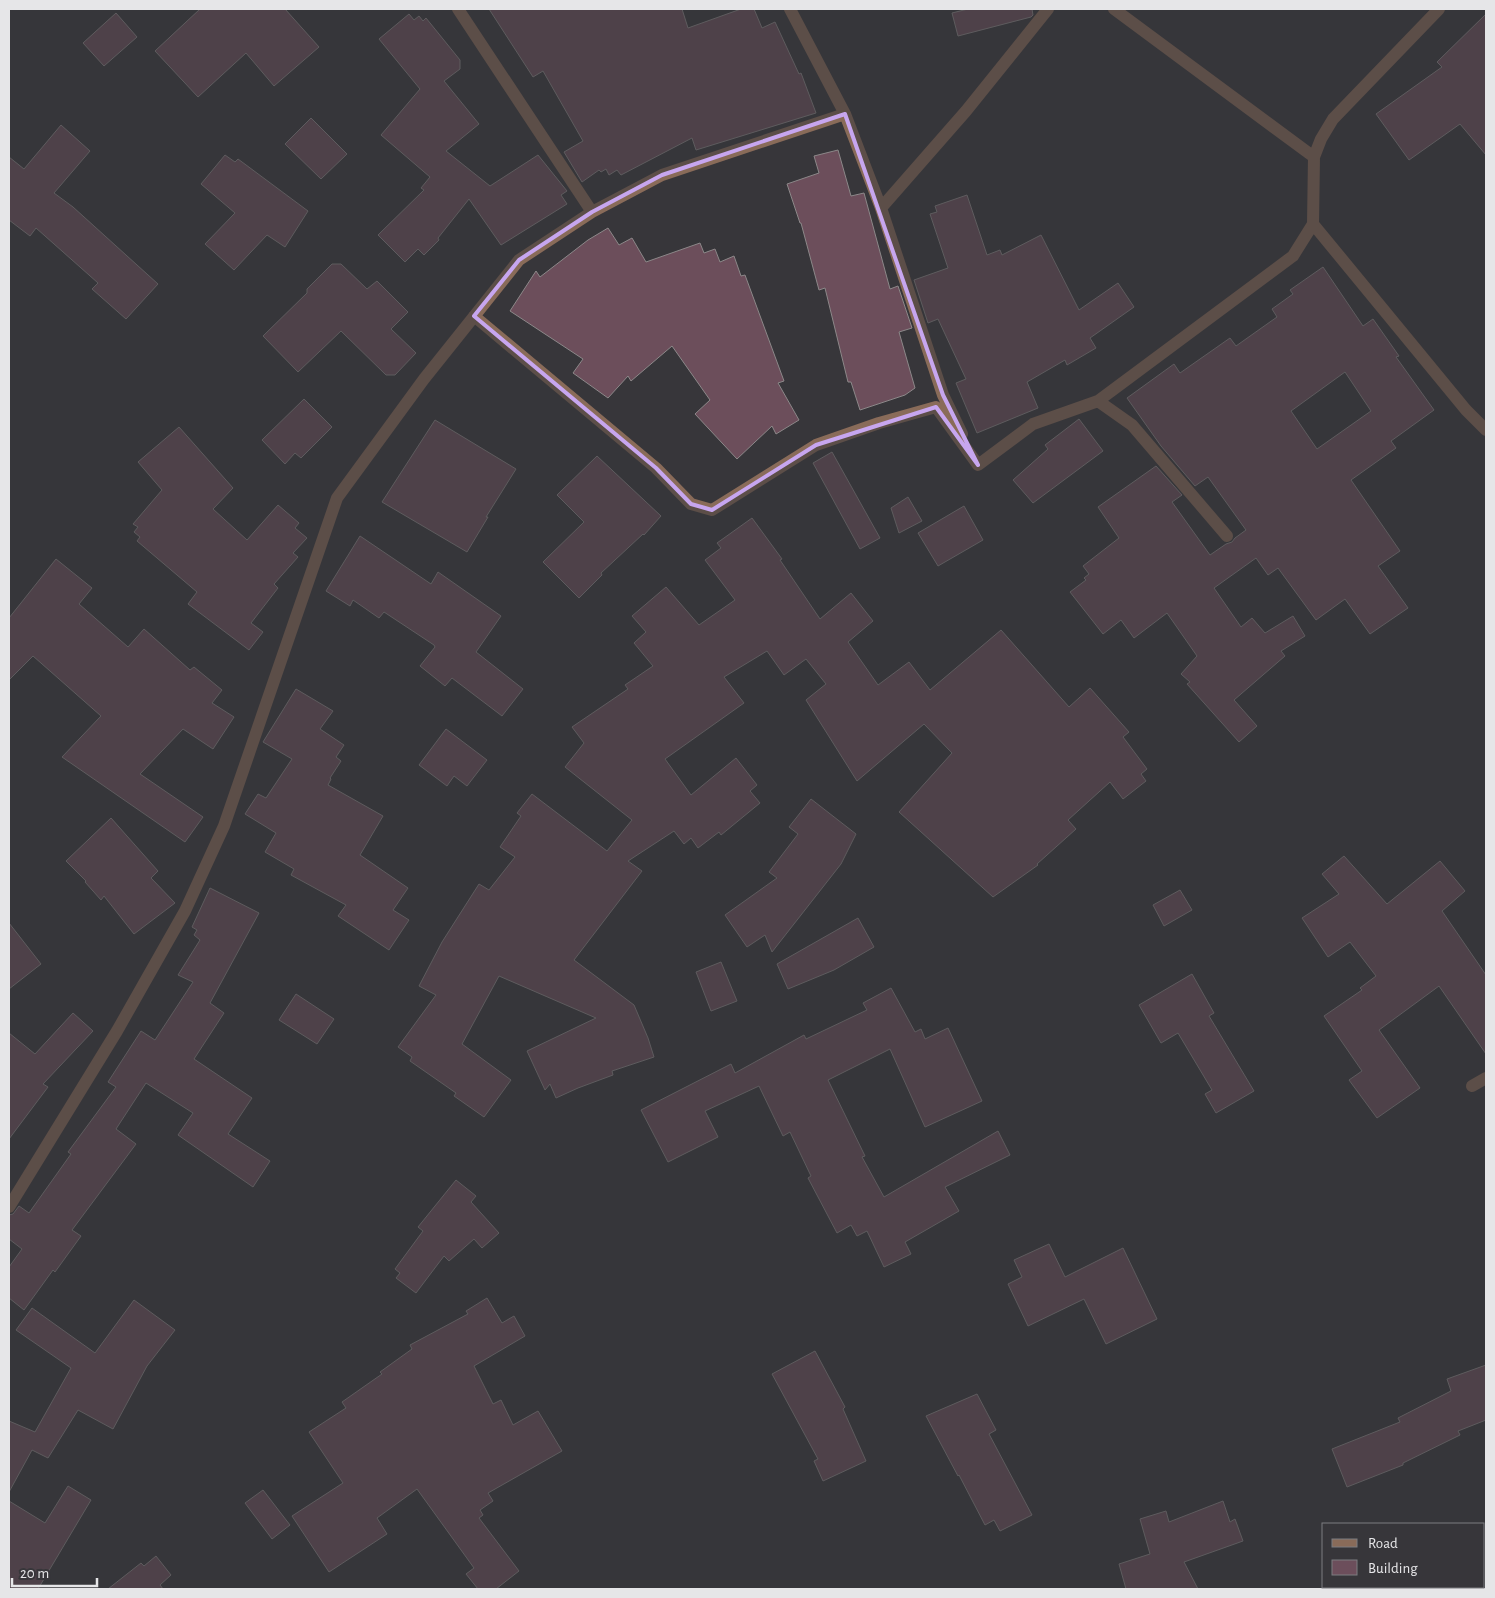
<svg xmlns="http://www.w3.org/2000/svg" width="1495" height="1598" font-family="'Alegreya Sans',sans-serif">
<rect width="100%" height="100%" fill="#37363a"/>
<path fill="#6c4e5b" stroke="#8c8889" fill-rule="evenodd" d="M 200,9 L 285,9 L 319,47 L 274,86 L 246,53 L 198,97 L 155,51 Z
M 489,9 L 682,9 L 688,28 L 741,9 L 754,9 L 762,28 L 775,22 L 799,74 L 801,73 L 816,113 L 696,150 L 692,138 L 621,175 L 617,170 L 609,175 L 606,169 L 601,172 L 599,170 L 582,182 L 564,152 L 583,141 L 543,71 L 533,77 Z
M 968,9 L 1032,9 L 1033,15 L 1031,17 L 958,36 L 952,13 Z
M 116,13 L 137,37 L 104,66 L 83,43 Z
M 409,14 L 414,20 L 419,16 L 423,21 L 426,18 L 460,60 L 460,69 L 444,81 L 479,124 L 446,151 L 490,186 L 538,155 L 567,191 L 561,195 L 567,204 L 501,245 L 469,199 L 438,238 L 439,240 L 424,255 L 418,249 L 405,262 L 378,235 L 424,190 L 421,188 L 430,177 L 381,135 L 420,89 L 379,39 Z
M 1486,14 L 1486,155 L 1460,124 L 1409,160 L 1376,114 L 1442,67 L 1437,62 Z
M 311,118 L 347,154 L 321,179 L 285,144 Z
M 61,125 L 90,151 L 54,193 L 73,207 L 158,284 L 126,319 L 92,289 L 98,283 L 36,228 L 30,236 L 9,220 L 9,157 L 24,169 Z
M 838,150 L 851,196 L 864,193 L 890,289 L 898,286 L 912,328 L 899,332 L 915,388 L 905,395 L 860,410 L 851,382 L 848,382 L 825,288 L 819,290 L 801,223 L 800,223 L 787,184 L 819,173 L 814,156 Z
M 225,155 L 235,162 L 238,159 L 308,211 L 285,247 L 267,235 L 234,270 L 205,244 L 235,213 L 201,184 Z
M 967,195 L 987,255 L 1000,250 L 1002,255 L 1041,235 L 1079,310 L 1118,283 L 1134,307 L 1090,338 L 1096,348 L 1067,365 L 1065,360 L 1027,382 L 1038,408 L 977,433 L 956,383 L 966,379 L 938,319 L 928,323 L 914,280 L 948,268 L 930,214 L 937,212 L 935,206 Z
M 608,228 L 619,245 L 632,238 L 646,262 L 700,243 L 704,253 L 715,249 L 720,262 L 734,256 L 741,276 L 745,275 L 784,381 L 778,383 L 799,420 L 776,434 L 772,426 L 737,459 L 695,414 L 710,400 L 672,346 L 631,381 L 628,376 L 608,398 L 573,373 L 583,359 L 510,311 L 536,271 L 540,277 L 588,240 Z
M 332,264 L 341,264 L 367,289 L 377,281 L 408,312 L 391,329 L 416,353 L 395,375 L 386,375 L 341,331 L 298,372 L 263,336 L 307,293 L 307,289 Z
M 1323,267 L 1363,326 L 1373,319 L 1399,356 L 1396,357 L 1434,410 L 1391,441 L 1396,448 L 1351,480 L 1400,551 L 1378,566 L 1408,608 L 1370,634 L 1345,599 L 1316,620 L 1278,568 L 1268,575 L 1256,558 L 1214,588 L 1241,627 L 1252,618 L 1265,633 L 1293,616 L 1305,636 L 1281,651 L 1285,656 L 1234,700 L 1257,726 L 1239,742 L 1187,684 L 1190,682 L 1181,674 L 1197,656 L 1167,613 L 1134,638 L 1121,620 L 1103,634 L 1070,592 L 1086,580 L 1084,578 L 1089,574 L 1083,566 L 1119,538 L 1098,507 L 1156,466 L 1182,495 L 1172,502 L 1210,555 L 1226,544 L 1232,542 L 1235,538 L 1246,530 L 1208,477 L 1195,486 L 1161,446 L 1127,398 L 1174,364 L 1180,373 L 1230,338 L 1236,346 L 1277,317 L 1272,309 L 1293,294 L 1290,290 ZM 1345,372 L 1371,411 L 1317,449 L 1291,411 Z
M 304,399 L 332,427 L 301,458 L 295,453 L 285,464 L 262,440 Z
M 1079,419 L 1103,451 L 1033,503 L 1013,480 L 1048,449 L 1045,445 Z
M 435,420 L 516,469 L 486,517 L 488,517 L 467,552 L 382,502 Z
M 179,427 L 233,488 L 213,509 L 247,540 L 278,505 L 299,523 L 295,528 L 307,538 L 293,553 L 298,557 L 274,584 L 278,588 L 251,623 L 263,632 L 249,650 L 188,604 L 197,592 L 137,541 L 140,537 L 134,532 L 138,527 L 133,524 L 162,490 L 138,462 Z
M 832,452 L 880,538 L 860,549 L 813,463 Z
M 597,456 L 661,516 L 644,535 L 643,534 L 601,573 L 602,575 L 579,598 L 543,562 L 584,522 L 557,495 Z
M 908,497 L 922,521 L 899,533 L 891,508 Z
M 964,506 L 983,540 L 938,566 L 918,533 Z
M 752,518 L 782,559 L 780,560 L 820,619 L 851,593 L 873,621 L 848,642 L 878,685 L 909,662 L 930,690 L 1001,630 L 1069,707 L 1090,688 L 1129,732 L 1123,737 L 1147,769 L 1141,774 L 1146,781 L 1123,799 L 1110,782 L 1068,820 L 1076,829 L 1037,864 L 1038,865 L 993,897 L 899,812 L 952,753 L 924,724 L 857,781 L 806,700 L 826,684 L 806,659 L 784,675 L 767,651 L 724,677 L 744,703 L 665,759 L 691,795 L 736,758 L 757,785 L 750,791 L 760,803 L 721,835 L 719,832 L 698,848 L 691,838 L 684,844 L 674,831 L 628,861 L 642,871 L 574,960 L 634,1005 L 648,1038 L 654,1057 L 612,1071 L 613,1075 L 578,1088 L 556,1098 L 550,1084 L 545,1090 L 527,1051 L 596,1018 L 499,976 L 462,1044 L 511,1080 L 484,1117 L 454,1096 L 456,1093 L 410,1061 L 412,1057 L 398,1047 L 436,995 L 419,986 L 442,942 L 479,884 L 489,890 L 515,857 L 500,847 L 521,816 L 517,813 L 532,794 L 607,851 L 632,820 L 565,767 L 584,743 L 572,727 L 628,689 L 625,685 L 653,666 L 634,643 L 646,632 L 632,616 L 666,587 L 699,625 L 735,600 L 705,560 L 721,548 L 717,543 Z
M 360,536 L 431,584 L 438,572 L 501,616 L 476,652 L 523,689 L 502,716 L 452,678 L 445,686 L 420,666 L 435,647 L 434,645 L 384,612 L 379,618 L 353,600 L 350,606 L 326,591 Z
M 56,559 L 92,588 L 79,604 L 128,647 L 144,629 L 190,670 L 194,667 L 222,690 L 212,703 L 234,717 L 213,749 L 183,729 L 140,774 L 203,817 L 185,842 L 62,757 L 101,716 L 33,656 L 9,680 L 9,618 Z
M 296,689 L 333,711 L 320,729 L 344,745 L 336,757 L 341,761 L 330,778 L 331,779 L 328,785 L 383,816 L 360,855 L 408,888 L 393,910 L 409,920 L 389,950 L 338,916 L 346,905 L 291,875 L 294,869 L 265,852 L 276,833 L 245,814 L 258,794 L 266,798 L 292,759 L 263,742 Z
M 446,729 L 487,760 L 467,786 L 454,776 L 447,786 L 419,765 Z
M 811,799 L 856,834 L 841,864 L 772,952 L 765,935 L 747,947 L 725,915 L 777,878 L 769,872 L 798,834 L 789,827 Z
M 111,818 L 158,871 L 151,878 L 175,903 L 134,934 L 104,896 L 101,900 L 85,882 L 86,881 L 66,861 Z
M 1344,856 L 1387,904 L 1440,861 L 1465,891 L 1442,911 L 1486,975 L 1486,1054 L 1439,986 L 1379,1030 L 1420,1088 L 1377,1118 L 1349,1080 L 1362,1071 L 1324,1016 L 1362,990 L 1360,988 L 1376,976 L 1350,942 L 1328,957 L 1302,918 L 1339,894 L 1322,874 Z
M 210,888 L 259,913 L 210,1003 L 224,1013 L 194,1059 L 252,1098 L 228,1134 L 270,1161 L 253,1187 L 178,1135 L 193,1113 L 146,1083 L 116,1129 L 136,1144 L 72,1230 L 81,1236 L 55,1272 L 53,1270 L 24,1310 L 9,1298 L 9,1267 L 22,1249 L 9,1239 L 9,1215 L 13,1214 L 19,1206 L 29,1213 L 71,1154 L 68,1152 L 116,1087 L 108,1082 L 141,1031 L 155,1040 L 193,982 L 178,975 L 200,940 L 194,935 L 197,930 L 192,927 Z
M 1180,890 L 1192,910 L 1164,926 L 1153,905 Z
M 858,918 L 874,947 L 834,970 L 788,989 L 777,964 Z
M 9,923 L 41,964 L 9,989 Z
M 721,962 L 737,1001 L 711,1011 L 696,972 Z
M 1192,974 L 1214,1013 L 1209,1016 L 1254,1091 L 1216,1113 L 1205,1094 L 1212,1090 L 1178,1033 L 1161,1043 L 1139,1005 Z
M 891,988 L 915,1032 L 921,1029 L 925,1039 L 948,1028 L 982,1101 L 925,1127 L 890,1049 L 828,1080 L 865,1156 L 862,1157 L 884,1197 L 998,1131 L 1010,1155 L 945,1187 L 959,1211 L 905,1242 L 911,1254 L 884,1267 L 867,1231 L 857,1236 L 851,1225 L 837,1233 L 808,1178 L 811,1176 L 790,1132 L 783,1136 L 759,1086 L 705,1111 L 718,1137 L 668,1162 L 641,1110 L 731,1064 L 735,1073 L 804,1035 L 806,1039 L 867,1010 L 863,1003 Z
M 296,994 L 334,1019 L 317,1044 L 279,1020 Z
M 73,1013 L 93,1031 L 43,1084 L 48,1087 L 9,1139 L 9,1033 L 35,1054 Z
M 456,1180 L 476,1196 L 471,1202 L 499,1233 L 482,1248 L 474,1239 L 449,1261 L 444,1256 L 416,1293 L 396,1278 L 400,1273 L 395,1269 L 423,1231 L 418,1227 Z
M 1049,1244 L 1065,1277 L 1123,1248 L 1157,1319 L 1106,1344 L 1084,1299 L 1028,1326 L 1008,1284 L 1022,1277 L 1014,1260 Z
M 487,1298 L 502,1323 L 514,1316 L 525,1336 L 474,1366 L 493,1404 L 501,1400 L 513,1425 L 538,1411 L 562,1451 L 488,1493 L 493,1501 L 480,1510 L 483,1515 L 479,1518 L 519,1571 L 496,1589 L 478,1589 L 466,1574 L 474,1568 L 417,1489 L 377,1518 L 387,1534 L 329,1572 L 292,1516 L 343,1483 L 309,1432 L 346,1408 L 342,1402 L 382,1374 L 380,1372 L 412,1349 L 410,1345 L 468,1314 L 466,1311 Z
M 134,1300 L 175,1330 L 147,1366 L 113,1429 L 78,1410 L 48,1458 L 32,1450 L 9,1492 L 9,1421 L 35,1432 L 71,1368 L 16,1330 L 32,1308 L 95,1353 Z
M 815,1351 L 845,1407 L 843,1409 L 866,1461 L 823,1481 L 814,1461 L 818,1459 L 772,1374 Z
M 1486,1365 L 1486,1420 L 1458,1431 L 1460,1435 L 1403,1463 L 1403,1465 L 1347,1487 L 1332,1449 L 1400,1422 L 1398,1418 L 1451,1391 L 1447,1379 Z
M 977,1394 L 996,1430 L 989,1434 L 1032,1515 L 1000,1531 L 994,1520 L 985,1525 L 959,1475 L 958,1476 L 926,1416 Z
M 68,1486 L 91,1500 L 38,1589 L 9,1589 L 9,1501 L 45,1523 Z
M 263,1490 L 290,1525 L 272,1539 L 245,1503 Z
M 1223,1501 L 1230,1522 L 1235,1519 L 1243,1541 L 1184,1562 L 1198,1589 L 1126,1589 L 1119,1564 L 1150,1554 L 1140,1519 L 1166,1511 L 1169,1522 Z
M 156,1556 L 171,1575 L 160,1585 L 163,1589 L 108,1589 L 141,1563 L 144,1566 Z"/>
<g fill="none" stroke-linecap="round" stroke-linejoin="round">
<path stroke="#896b59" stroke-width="12" d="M 1472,1086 L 1486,1078"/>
<path stroke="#896b59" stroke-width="12" d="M 458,9 L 592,212
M 790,9 L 845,114 L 881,208 L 943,395 L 962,434
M 1114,9 L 1314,157
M 881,208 L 966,111 L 1048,9
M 1313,224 L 1466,410 L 1486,430
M 474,316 L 656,468 L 691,504 L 712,510 L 816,445 L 879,423 L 936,407 L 978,465 L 1033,424 L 1098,401 L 1293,256 L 1313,224 L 1314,157 L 1321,139 L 1333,119 L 1439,9
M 1098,401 L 1132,425 L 1227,536
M 9,1207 L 117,1031 L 185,911 L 224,826 L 337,498 L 424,379 L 519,260 L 592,212 L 662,175 L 845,114"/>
</g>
<path d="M0 0H1495V1598H0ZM 845,114 L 943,395 L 978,465 L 936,407 L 816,445 L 712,510 L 691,504 L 656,468 L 474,316 L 519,260 L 592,212 L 662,175 Z" fill="#37363a" fill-opacity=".55" fill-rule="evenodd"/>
<path fill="none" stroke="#c7a6ef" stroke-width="4" stroke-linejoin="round" d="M 845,114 L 943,395 L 978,465 L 936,407 L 816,445 L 712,510 L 691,504 L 656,468 L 474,316 L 519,260 L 592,212 L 662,175 Z"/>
<rect width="1495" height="1598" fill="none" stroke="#e6e6e8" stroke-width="20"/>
<rect x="1322" y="1523" width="162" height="65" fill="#37363a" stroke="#7d7c80"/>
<rect x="1332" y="1539" width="25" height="8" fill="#896b59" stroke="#7d7c80"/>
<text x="1368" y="1548" font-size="15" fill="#e6e6e8">Road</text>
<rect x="1332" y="1560" width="25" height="15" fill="#6c4e5b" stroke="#7d7c80"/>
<text x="1368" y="1573" font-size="15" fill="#e6e6e8">Building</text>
<path d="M12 1578v8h85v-8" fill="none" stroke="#e6e6e8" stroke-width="2.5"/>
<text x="20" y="1578" font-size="15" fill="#e6e6e8" stroke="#37363a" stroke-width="4" paint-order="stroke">20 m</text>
</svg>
